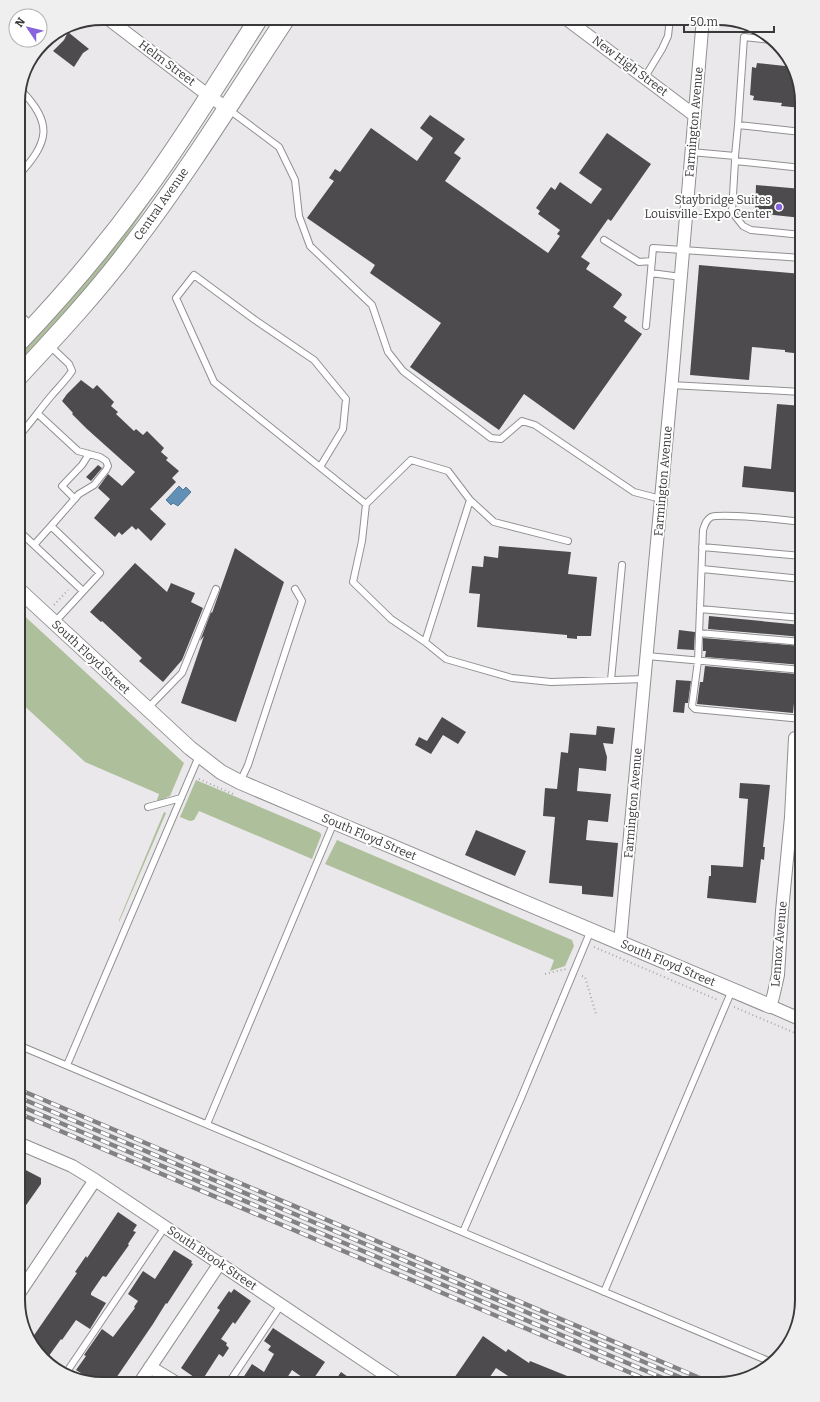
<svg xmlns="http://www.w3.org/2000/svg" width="820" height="1402" font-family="Bitter,serif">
<rect width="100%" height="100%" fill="#eae8eb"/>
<path fill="#aec09b" d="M 158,187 L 159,188 L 106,267 L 18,367 L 18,359 L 28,345 Z
M 18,610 L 184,763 L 170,796 L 158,801 L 157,800 L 159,794 L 85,762 L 18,700 Z
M 196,780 L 319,832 L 321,834 L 321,836 L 312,859 L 199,811 L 194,820 L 190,821 L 180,817 Z
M 164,812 L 166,813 L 119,922 L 119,920 Z
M 337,840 L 572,940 L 574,946 L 565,966 L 550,971 L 554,960 L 325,864 Z"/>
<path fill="#6190b6" stroke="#557691" d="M 179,486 L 183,490 L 186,487 L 191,492 L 178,506 L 173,503 L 171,505 L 166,500 Z"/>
<path fill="#4d4b4e" d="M 68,32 L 89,49 L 83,53 L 74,67 L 53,51 L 64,40 Z
M 786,56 L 793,65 L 802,102 L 802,108 L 781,106 L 782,103 L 753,100 L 754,96 L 750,95 L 752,67 L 756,68 L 757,63 L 785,66 Z
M 430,115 L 465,139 L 454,153 L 461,158 L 445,181 L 548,253 L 560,236 L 557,234 L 560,230 L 538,214 L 540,211 L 536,208 L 551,187 L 555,190 L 560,182 L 591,204 L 602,189 L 579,173 L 607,133 L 651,164 L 611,221 L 608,219 L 581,257 L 590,263 L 586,269 L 621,293 L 622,295 L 613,307 L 627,317 L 624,321 L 642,334 L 574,430 L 524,394 L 499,430 L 410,367 L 441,323 L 370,273 L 375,265 L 307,218 L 334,181 L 329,178 L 335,169 L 340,172 L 371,128 L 417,161 L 433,138 L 420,128 Z
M 756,185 L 802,189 L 802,218 L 755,213 Z
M 699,265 L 802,274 L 802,354 L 785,352 L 785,350 L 752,347 L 749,380 L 690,375 Z
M 81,380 L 93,389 L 97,385 L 114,402 L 111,406 L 118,412 L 116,414 L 134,431 L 136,429 L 143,435 L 147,431 L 164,448 L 161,452 L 168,458 L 166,460 L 179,471 L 172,478 L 176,482 L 150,509 L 166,524 L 151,541 L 138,528 L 136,530 L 132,526 L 122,535 L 119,532 L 115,537 L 94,518 L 110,499 L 98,488 L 108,474 L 122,486 L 135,472 L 87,429 L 72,414 L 73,413 L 62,401 L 67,394 Z
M 777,404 L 802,406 L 802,493 L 742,487 L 744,466 L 771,469 Z
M 98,465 L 102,468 L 91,481 L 86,477 Z
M 499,546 L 571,552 L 568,574 L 597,577 L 591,636 L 577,636 L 577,639 L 567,638 L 567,635 L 477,627 L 480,594 L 469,593 L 472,566 L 483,567 L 484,556 L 498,558 Z
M 235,548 L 284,582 L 236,722 L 181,703 L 204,636 L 200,641 L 211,612 L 212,613 Z
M 135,563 L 167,592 L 171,583 L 195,593 L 191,602 L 203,608 L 182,660 L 163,682 L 139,661 L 142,658 L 102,621 L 101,622 L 90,612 Z
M 709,616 L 802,625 L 802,637 L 708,629 Z
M 679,630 L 695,632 L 694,650 L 677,649 Z
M 703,638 L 802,646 L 802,665 L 705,657 L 706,651 L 703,651 Z
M 705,666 L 797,674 L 793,713 L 697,704 L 700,682 L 703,682 Z
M 676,680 L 691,681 L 688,703 L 685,703 L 684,713 L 673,712 Z
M 442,717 L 466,732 L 458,744 L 443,735 L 431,754 L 415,745 L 419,737 L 427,741 Z
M 597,726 L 615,728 L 613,744 L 603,743 L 607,757 L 606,771 L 579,768 L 577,791 L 611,794 L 608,822 L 588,820 L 586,840 L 618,843 L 613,897 L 582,894 L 582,886 L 549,883 L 555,817 L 543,816 L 545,788 L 557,789 L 561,752 L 568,753 L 570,733 L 596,735 Z
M 740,783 L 770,785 L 763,847 L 765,847 L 764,860 L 761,859 L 756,903 L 707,898 L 709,876 L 711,876 L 711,865 L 743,867 L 748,799 L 739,798 Z
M 476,830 L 526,851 L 515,876 L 465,855 Z
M 18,1166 L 41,1178 L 41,1184 L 24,1208 L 18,1204 Z
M 118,1212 L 137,1225 L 133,1231 L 136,1232 L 128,1244 L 129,1245 L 106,1277 L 103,1276 L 102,1277 L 91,1293 L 91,1295 L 106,1303 L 90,1329 L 76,1320 L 62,1340 L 61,1339 L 46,1360 L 30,1341 L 77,1273 L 75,1272 L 86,1256 L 87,1258 Z
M 174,1250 L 192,1261 L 191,1263 L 193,1264 L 167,1304 L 166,1303 L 153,1324 L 112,1384 L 97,1384 L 85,1380 L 87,1377 L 76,1370 L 86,1356 L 84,1355 L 102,1329 L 113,1337 L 135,1308 L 134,1307 L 138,1301 L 128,1294 L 143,1271 L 155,1279 Z
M 234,1289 L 251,1301 L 235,1324 L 233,1322 L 221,1339 L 227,1343 L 226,1345 L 229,1348 L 223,1357 L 219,1354 L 201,1382 L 181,1368 L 220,1310 L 217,1308 L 222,1301 L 229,1291 L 231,1293 Z
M 273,1328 L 325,1362 L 312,1381 L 310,1380 L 309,1382 L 292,1370 L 287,1378 L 283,1376 L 277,1384 L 239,1384 L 252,1364 L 264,1372 L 274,1354 L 268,1350 L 271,1346 L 264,1341 Z
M 483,1336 L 506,1352 L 508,1349 L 529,1363 L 530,1361 L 587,1384 L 520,1384 L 496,1368 L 485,1384 L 450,1384 Z
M 341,1372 L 358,1384 L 333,1384 Z"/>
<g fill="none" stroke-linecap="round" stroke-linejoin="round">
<defs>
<path id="service" d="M 771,40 L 744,37 L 738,125 L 802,132
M 645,77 L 662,49 L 668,36 L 670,18
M 228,109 L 279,147 L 295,180 L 299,216 L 310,246 L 372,305 L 388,352 L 403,371 L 491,438 L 501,439 L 522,421 L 535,425 L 634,492 L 661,499
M 691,152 L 735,156 L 738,125
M 735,157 L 735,161 L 802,168
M 735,161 L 732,212 L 743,226 L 751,230 L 802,235
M 18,176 C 49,142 54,124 20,89
M 604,240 L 639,262 L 652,261
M 651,273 L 681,277
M 18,313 L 32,326
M 646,326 L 653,248 L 802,258
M 671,385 L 802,392
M 38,414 L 78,451 L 100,457 L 106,461 L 108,466 L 106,470 L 94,485 L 79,494 L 51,526 L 100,573 L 54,623
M 18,437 C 30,424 40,409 52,395 C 59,387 66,380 72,371 L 69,364 L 49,345
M 320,467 L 343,429 L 346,399 L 314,360 L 255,320 L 194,275 L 176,298 L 214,382 L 366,504 L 362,541 L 353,582 L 391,619 L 425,642
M 75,499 L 62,486 L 82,465 L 89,454
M 470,500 L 425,642 L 446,659 L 512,678 L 551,682 L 645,679
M 366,504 L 411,460 L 448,471 L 470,500 L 494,522 L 568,541
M 18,530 L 83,591
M 34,545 L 51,526
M 702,547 L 802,556
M 702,569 L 802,579
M 700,609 L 802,618
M 699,633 L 802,642
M 647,656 L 802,670
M 611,680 L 622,565
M 147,709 L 182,673 L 216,589
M 800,719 L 802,696
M 802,719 L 695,709 L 692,706 L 698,661 L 703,530 C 705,524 706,520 711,517 C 722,513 786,520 802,522
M 240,782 L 248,765 L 302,601 L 295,589
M 148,807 L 181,798
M 18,1045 L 771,1362
M 67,1065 L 199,756
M 207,1124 L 334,822
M 463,1232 L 521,1098 L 591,930
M 604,1292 L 732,990
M 66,1373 L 165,1227
M 228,1384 L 281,1305"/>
<path id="minor" d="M 107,18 L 209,96 L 227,108
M 565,18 L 694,115
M 795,738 L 791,817 L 782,911 L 778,975 L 773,997 L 770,1006 L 802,1020
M 620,943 L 672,380 L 703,18
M 18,1143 L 72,1166 L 95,1180 L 399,1384
M 18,1295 L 95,1180
M 150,1367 L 178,1384
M 139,1384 L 220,1263"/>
<path id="tertiary" d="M 18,589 L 190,748 L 221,772 L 240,782 L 334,822 L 770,1006"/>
<path id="primary" d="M 18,343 C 64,295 107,244 146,190 C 186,135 222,76 259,18
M 18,377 C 58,334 98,291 133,244 C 188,172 236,94 286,18"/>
</defs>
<use href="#service" stroke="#918f92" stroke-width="8"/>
<use href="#minor" stroke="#918f92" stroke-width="14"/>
<use href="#tertiary" stroke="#918f92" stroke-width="16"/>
<use href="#primary" stroke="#918f92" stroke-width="20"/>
<path stroke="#aba9ac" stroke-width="2" stroke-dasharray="1 3" stroke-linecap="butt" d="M 18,572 L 23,576
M 54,605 L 68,590
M 199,779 L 233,794
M 594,947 L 718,1000
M 545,974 L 566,969
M 582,976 L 585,977 L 596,1014
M 734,1007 L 802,1036"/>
<use href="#service" stroke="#fff" stroke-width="6"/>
<use href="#minor" stroke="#fff" stroke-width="12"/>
<use href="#tertiary" stroke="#fff" stroke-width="14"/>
<use href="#primary" stroke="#fff" stroke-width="18"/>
<defs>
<path id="rail" d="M 18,1089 L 714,1384
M 18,1097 L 696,1384
M 18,1105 L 677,1384
M 18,1113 L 657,1384"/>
</defs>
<use href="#rail" stroke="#828183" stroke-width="4.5"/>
<use href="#rail" stroke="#fff" stroke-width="3" stroke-dasharray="9" stroke-linecap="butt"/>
</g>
<circle fill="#8763de" stroke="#fff" stroke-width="1.5" cx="779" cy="207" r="4"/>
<g text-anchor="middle" stroke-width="4" stroke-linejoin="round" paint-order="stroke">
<g font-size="12" fill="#3a393a" stroke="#fff">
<text transform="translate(167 63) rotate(37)" y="4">Helm Street</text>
<text transform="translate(630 66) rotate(37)" y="4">New High Street</text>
<text transform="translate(694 122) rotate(-85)" y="4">Farmington Avenue</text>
<text transform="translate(161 204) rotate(-55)" y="4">Central Avenue</text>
<text transform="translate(663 481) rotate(-85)" y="4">Farmington Avenue</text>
<text transform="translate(91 657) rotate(43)" y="4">South Floyd Street</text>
<text transform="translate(633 803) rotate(-85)" y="4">Farmington Avenue</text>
<text transform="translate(369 837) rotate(23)" y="4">South Floyd Street</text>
<text transform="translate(779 944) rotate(-85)" y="4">Lennox Avenue</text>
<text transform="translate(668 963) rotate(23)" y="4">South Floyd Street</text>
<text transform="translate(212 1258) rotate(34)" y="4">South Brook Street</text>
</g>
<g font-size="12" fill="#3a393a" stroke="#fff" text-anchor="end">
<text x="771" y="204">Staybridge Suites<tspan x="771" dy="14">Louisville-Expo Center</tspan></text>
</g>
</g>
<path d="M0 0H820V1402H0ZM102 25H718A77 77 0 0 1 795 102V1300A77 77 0 0 1 718 1377H102A77 77 0 0 1 25 1300V102A77 77 0 0 1 102 25Z" fill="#efefef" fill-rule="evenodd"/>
<path fill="none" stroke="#3a393a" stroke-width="2" d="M102 25H718A77 77 0 0 1 795 102V1300A77 77 0 0 1 718 1377H102A77 77 0 0 1 25 1300V102A77 77 0 0 1 102 25Z"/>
<g transform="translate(28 28) rotate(305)"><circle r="19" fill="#ffffff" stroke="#b0b0b0"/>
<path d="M0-3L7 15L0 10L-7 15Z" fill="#8763de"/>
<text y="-6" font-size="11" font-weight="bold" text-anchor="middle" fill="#3a393a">N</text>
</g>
<path d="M684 26v6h90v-6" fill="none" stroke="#3a393a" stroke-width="2"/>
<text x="690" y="26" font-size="12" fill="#3a393a" stroke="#ffffff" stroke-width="3" paint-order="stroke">50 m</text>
</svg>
